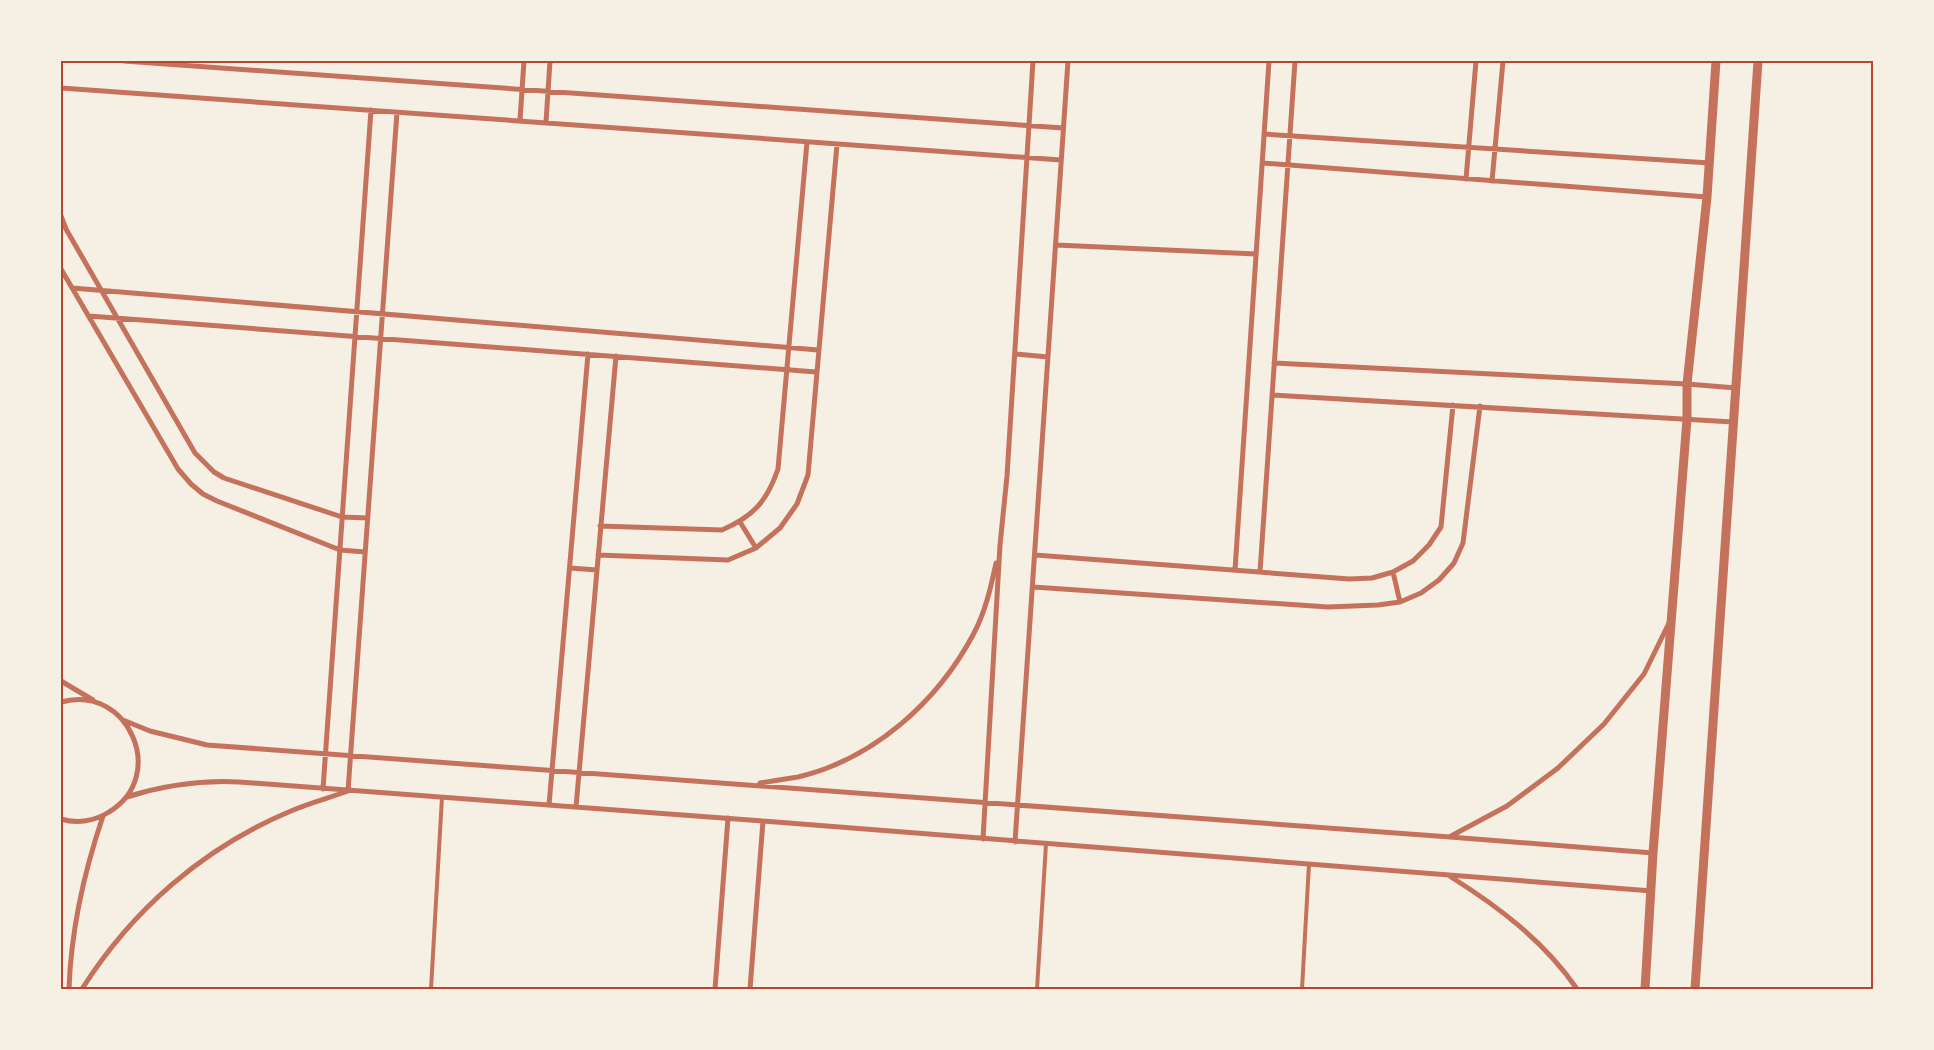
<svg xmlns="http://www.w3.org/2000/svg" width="1934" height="1050" font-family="Lato,sans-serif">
<rect width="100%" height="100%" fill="#f6efe4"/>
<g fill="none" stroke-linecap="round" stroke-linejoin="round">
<path stroke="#c5725c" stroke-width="4" d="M 431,989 L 442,797
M 1037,989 L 1046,844
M 1302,989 L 1309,864"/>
<path stroke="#c5725c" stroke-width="5" d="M 124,61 L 1063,128
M 61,88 L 1061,160
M 520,120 L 524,61
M 546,122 L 550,61
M 1264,134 L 1710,163
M 1262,163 L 1707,197
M 1466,179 L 1476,61
M 1492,181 L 1503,61
M 61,216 L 66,229 L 195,453 L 214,472 L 224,478 L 342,517 L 368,518
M 1056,245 L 1256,254
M 61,269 L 178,469 L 191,484 L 203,494 L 217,501 L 340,550 L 365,552
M 72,288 L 818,350
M 89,316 L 816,372
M 1015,354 L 1048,357
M 1274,363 L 1687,384 L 1736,388
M 1272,395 L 1733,422
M 740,522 L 756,548
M 600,526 L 722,530 C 754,516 767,501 778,469 L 807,142
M 598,555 L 728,560 L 756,548 L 780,528 L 797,504 L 808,475 L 837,144
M 1035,555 L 1349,579 L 1372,578 L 1393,572 L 1413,561 L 1429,545 L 1441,527 L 1453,405
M 570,568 L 597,570
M 1235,570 L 1269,61
M 1260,572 L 1295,61
M 1393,572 L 1400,602
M 1033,587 L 1328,607 L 1378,605 L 1400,602 L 1421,593 L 1439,580 L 1454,563 L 1463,543 L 1480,406
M 61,681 L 93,700
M 61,702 C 128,683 169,776 109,812 C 95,821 77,824 61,819
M 123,720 L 150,731 L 207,745 L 1450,837 L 1653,853
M 760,783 C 773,781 785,779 798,777 C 874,759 937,702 973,635 C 985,613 991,587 996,563
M 323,789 L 371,110
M 127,797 C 165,785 200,780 239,782 L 763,821 L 1652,891
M 549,805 L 588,354
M 576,807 L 616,356
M 1451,836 L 1507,806 L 1558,768 L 1604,724 L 1644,674 L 1669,623
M 983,839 L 1000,545 L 1007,476 L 1033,61
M 1015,842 L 1068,61
M 1451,877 C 1499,907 1545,942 1577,989
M 69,989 C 71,930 84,872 103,816
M 82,989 C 132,910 204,847 291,811 C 309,803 329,798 348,791 L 397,112
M 715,989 L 728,818
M 750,989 L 763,821"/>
<path stroke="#c5725c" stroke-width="9" d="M 1645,989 L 1653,853 L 1687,419 L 1687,384 L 1707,197 L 1716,61
M 1695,989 L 1758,61"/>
</g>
<rect width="1934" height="1050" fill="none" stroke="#f6efe4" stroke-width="125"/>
<rect x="62" y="62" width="1810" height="926" fill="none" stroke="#b5482f" stroke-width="2"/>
</svg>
